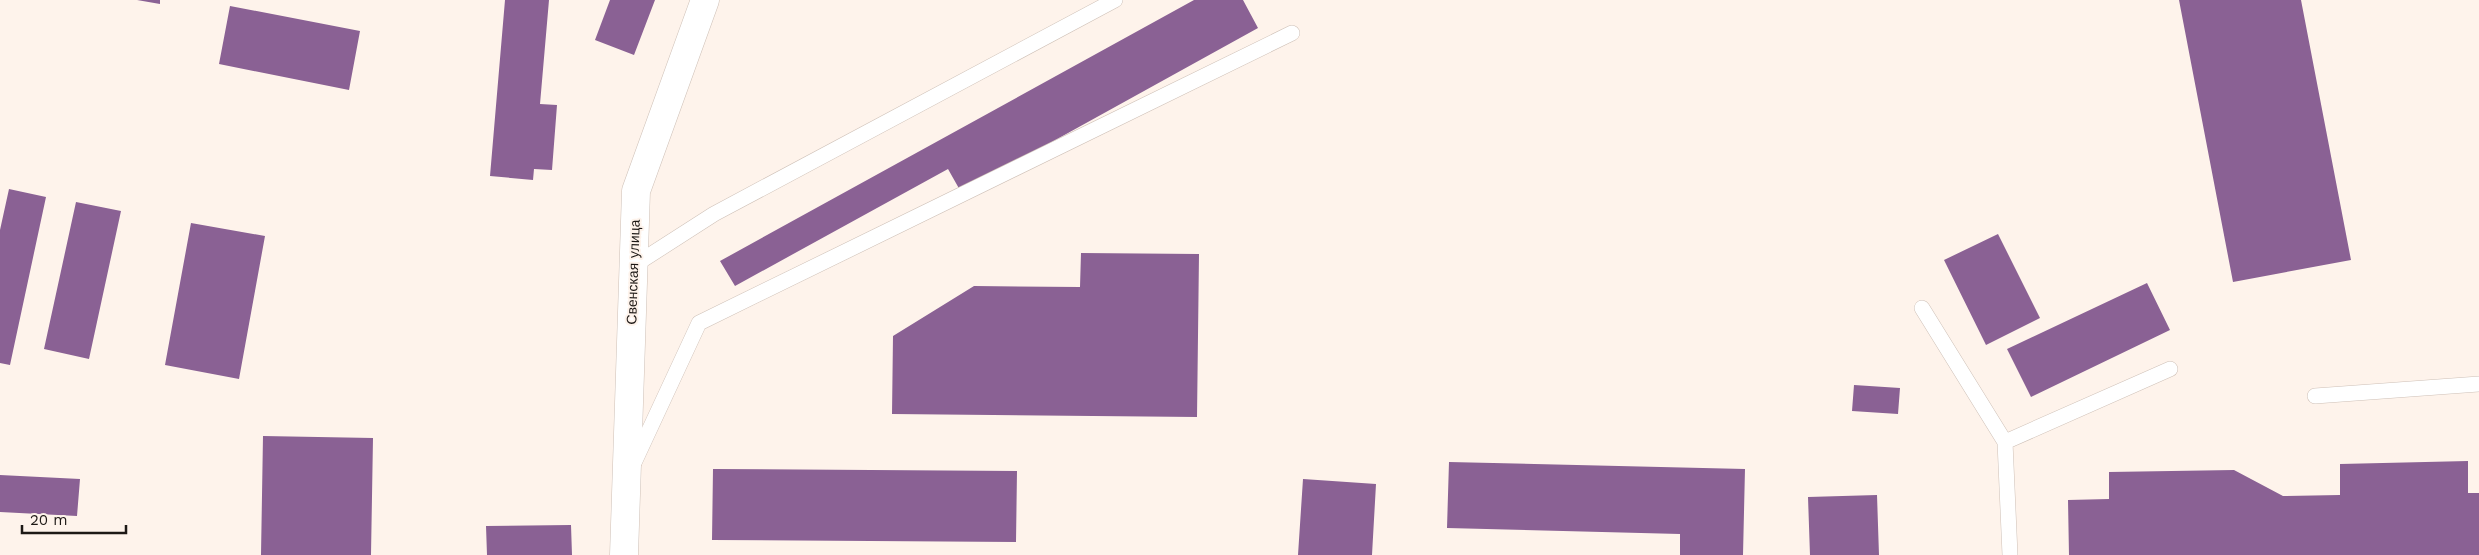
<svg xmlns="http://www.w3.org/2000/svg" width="2479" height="555" font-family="'Work Sans',sans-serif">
<rect width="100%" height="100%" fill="#fef3eb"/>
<path fill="#8a6194" d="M 137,0 L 160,0 L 160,4 Z
M 505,0 L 549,0 L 540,104 L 557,105 L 552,170 L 534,169 L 533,180 L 490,176 Z
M 610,0 L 655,0 L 634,55 L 595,40 Z
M 1194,0 L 1243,0 L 1258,28 L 961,192 L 948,169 L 735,286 L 720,261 Z
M 2179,0 L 2301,0 L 2351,260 L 2233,282 Z
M 230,6 L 360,31 L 349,90 L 219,64 Z
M 9,189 L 46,197 L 10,365 L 0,363 L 0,230 Z
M 76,202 L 121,211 L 89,359 L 44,349 Z
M 191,223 L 265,236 L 239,379 L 165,365 Z
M 1998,234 L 2040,318 L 1986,345 L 1944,260 Z
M 1081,253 L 1199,254 L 1197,417 L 892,414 L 893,336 L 974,286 L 1080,287 Z
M 2147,283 L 2170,330 L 2031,397 L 2007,349 Z
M 1854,385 L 1900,388 L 1898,414 L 1852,411 Z
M 263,436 L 373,438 L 371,555 L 261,555 Z
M 2468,461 L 2468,493 L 2479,493 L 2479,555 L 2069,555 L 2068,500 L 2109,499 L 2109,472 L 2234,470 L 2283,496 L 2340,495 L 2340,464 Z
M 1449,462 L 1745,469 L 1743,555 L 1680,555 L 1680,534 L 1447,528 Z
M 713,469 L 1017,471 L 1016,542 L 712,540 Z
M 0,475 L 80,479 L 77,516 L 0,512 Z
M 1303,479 L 1376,484 L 1372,555 L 1298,555 Z
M 1877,495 L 1879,555 L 1810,555 L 1808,497 Z
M 571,525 L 572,555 L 487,555 L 486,526 Z"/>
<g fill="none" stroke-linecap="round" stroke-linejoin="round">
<defs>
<path id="service" d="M 633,266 L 714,214 L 1115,0
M 1922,308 L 2005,442 L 2010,555
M 2315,396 L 2479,384
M 2005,442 L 2170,369
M 633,465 L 699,323 L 1292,33"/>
<path id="minor" d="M 624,555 L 636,191 L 705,0"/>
</defs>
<use href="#service" stroke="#cec0b7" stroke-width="16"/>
<use href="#minor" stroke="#cec0b7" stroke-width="29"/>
<use href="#service" stroke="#fff" stroke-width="15"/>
<use href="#minor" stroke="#fff" stroke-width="28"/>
</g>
<g text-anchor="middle" stroke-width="4" stroke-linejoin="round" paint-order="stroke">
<g font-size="14" fill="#1d1815" stroke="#fef3eb">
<text transform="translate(633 272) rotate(-88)" y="5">Свенская улица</text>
</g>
</g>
<path d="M22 525v8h104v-8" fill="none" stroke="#1d1815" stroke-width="2.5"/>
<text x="30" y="525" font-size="15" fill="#1d1815" stroke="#fef3eb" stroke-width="4" paint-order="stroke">20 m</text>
</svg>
